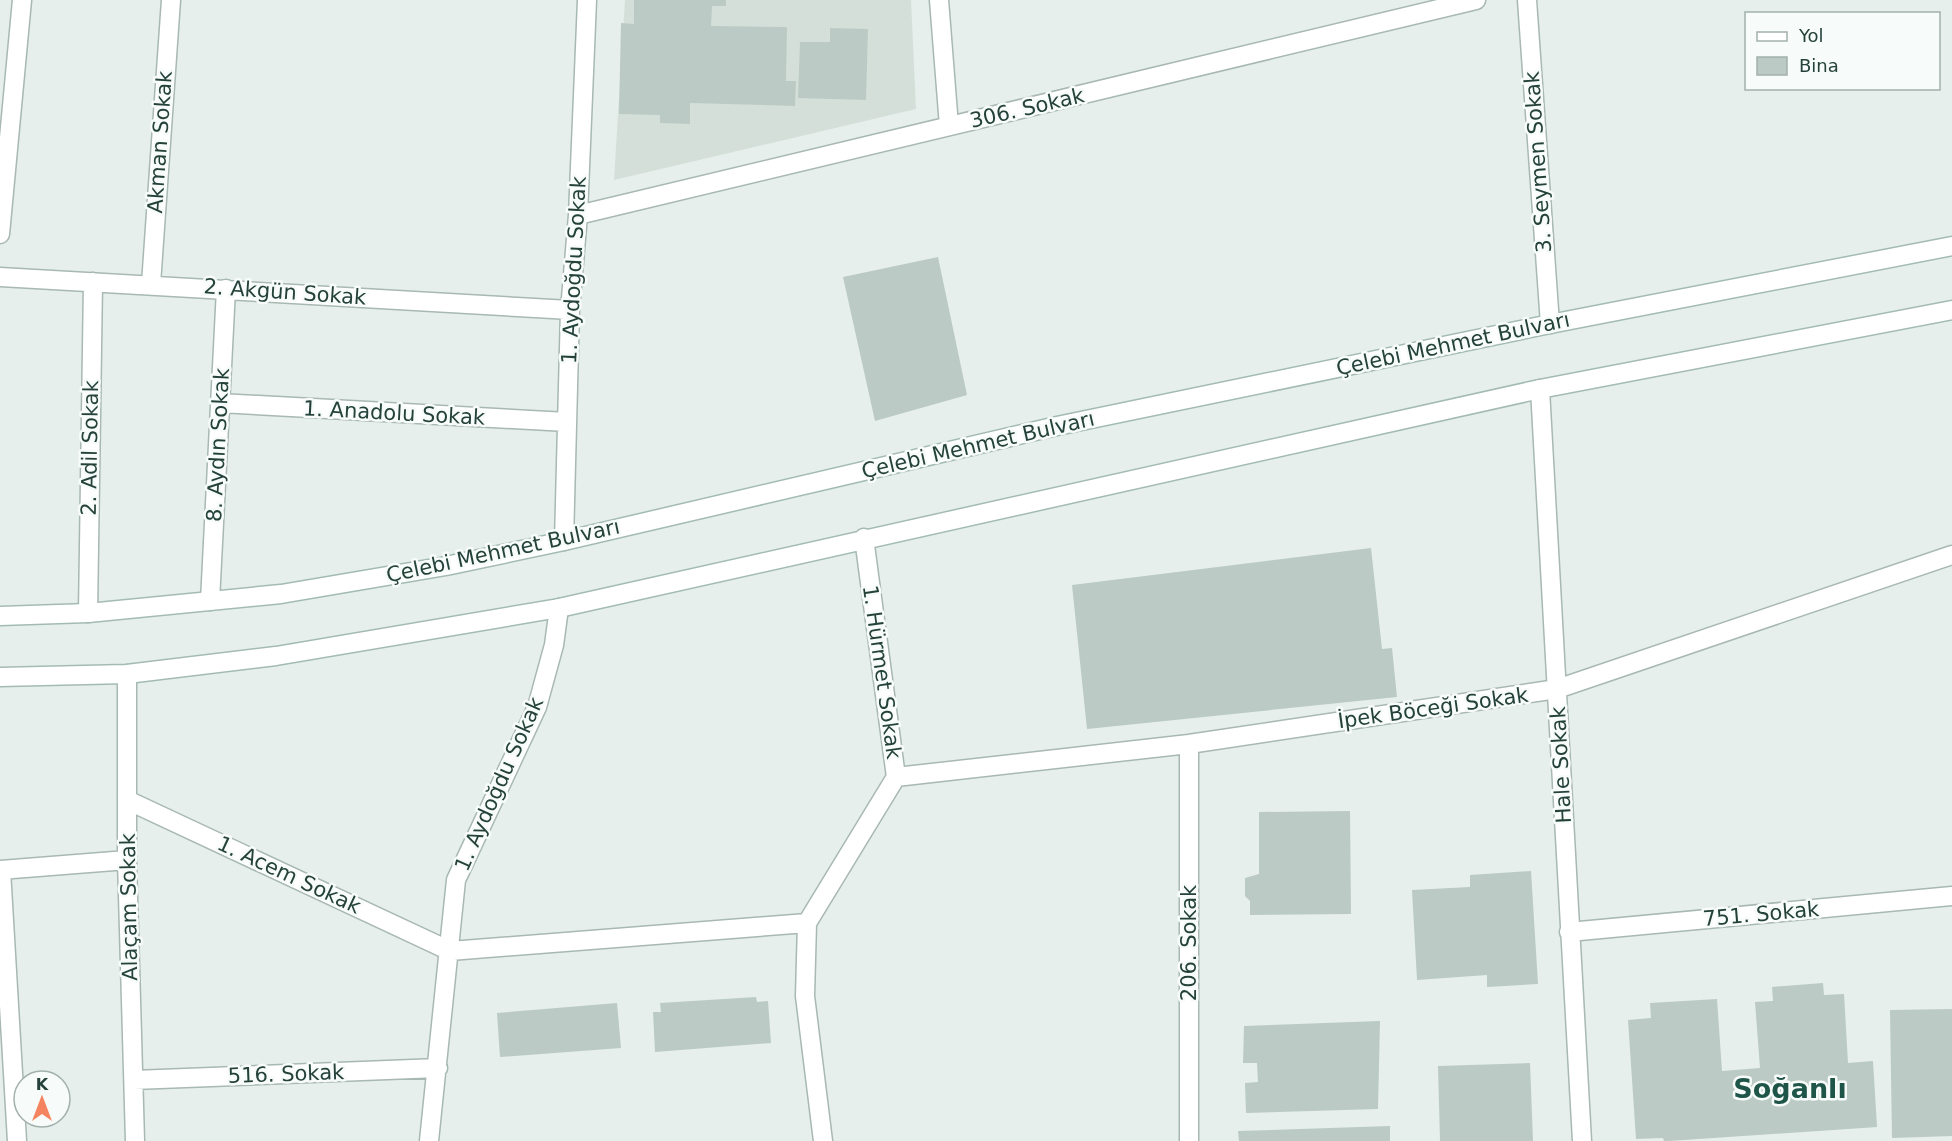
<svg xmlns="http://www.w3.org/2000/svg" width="1952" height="1141" font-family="'DejaVu Sans',sans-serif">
<rect width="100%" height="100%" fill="#e6efeb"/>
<path fill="#d4dfda" d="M 625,0 L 911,0 L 916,109 L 614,180 Z"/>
<path fill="#bbcac4" d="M 634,0 L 726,0 L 726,6 L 712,6 L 711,26 L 787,27 L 786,81 L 796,81 L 795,106 L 690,103 L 690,124 L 660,123 L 660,115 L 619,114 L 621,23 L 634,24 Z
M 830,28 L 868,29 L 866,100 L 798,98 L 800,42 L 830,42 Z
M 938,257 L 967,395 L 875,421 L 843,277 Z
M 1371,548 L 1382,649 L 1392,648 L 1397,697 L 1087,729 L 1072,585 Z
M 1350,811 L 1351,914 L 1250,915 L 1250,901 L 1245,896 L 1245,878 L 1259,874 L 1259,812 Z
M 1531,871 L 1538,984 L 1487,987 L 1487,975 L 1417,980 L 1412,890 L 1470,887 L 1470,875 Z
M 1823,983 L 1824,995 L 1844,994 L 1848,1063 L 1873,1061 L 1877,1127 L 1669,1141 L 1664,1141 L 1663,1138 L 1636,1139 L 1628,1020 L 1651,1018 L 1650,1003 L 1717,999 L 1722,1071 L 1760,1068 L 1755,1002 L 1773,1001 L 1772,987 Z
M 756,997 L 757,1002 L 768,1001 L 771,1043 L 655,1052 L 653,1012 L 661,1012 L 660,1003 Z
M 617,1003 L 621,1048 L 500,1057 L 497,1013 Z
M 1952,1009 L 1952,1136 L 1892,1138 L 1890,1010 Z
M 1380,1021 L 1378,1109 L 1246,1113 L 1245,1083 L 1258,1082 L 1257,1063 L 1243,1063 L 1244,1026 Z
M 1530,1063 L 1533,1141 L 1440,1141 L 1438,1066 Z
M 1390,1126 L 1390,1141 L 1239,1141 L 1238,1131 Z"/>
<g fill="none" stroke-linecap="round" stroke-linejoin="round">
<defs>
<path id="street" d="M 939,0 L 949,126
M 1527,0 L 1550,324
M 578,215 L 1476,0
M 0,234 L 22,0
M 0,277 L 570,310
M 151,284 L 171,0
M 1540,389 L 1582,1141
M 220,403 L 567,422
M 564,541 L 570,310 L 578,215 L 587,0
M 210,601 L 226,289
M 88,613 L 93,282
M 127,674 L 127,860 L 135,1141
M 896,777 L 1189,744 L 1557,689 L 1952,555
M 127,800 L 450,951 L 807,923
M 0,870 L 127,860
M 1,870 L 17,1141
M 1569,932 L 1952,896
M 134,1080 L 438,1068
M 429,1141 L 456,880 L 537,707 L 554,645 L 559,608
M 823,1141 L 805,996 L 807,923 L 896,777 L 864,538
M 1189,1141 L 1189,744"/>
<path id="secondary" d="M 0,616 L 88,613 L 281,594 L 446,566 L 564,541 L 1057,426 L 1550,324 L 1952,246
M 0,677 L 127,674 L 276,656 L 559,608 L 1540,389 L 1952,310"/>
</defs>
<use href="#street" stroke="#a8b8b2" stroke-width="21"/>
<use href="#secondary" stroke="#a4bbb3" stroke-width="21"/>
<use href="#street" stroke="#fff" stroke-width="18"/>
<use href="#secondary" stroke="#fff" stroke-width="18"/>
</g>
<g text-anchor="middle" stroke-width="5" stroke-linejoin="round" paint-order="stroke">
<g font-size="21" fill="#24423a" stroke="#f7fbf9">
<text transform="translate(1027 108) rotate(-13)" y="7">306. Sokak</text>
<text transform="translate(160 142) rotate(-86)" y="7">Akman Sokak</text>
<text transform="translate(1538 162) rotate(-94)" y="7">3. Seymen Sokak</text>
<text transform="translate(574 270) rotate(-87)" y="7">1. Aydoğdu Sokak</text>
<text transform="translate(285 292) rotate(4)" y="7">2. Akgün Sokak</text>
<text transform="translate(1453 344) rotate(-12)" y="7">Çelebi Mehmet Bulvarı</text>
<text transform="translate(394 413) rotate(3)" y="7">1. Anadolu Sokak</text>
<text transform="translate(218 445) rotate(-87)" y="7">8. Aydın Sokak</text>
<text transform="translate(978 445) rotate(-13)" y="7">Çelebi Mehmet Bulvarı</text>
<text transform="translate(90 448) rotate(-89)" y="7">2. Adil Sokak</text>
<text transform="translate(503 551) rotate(-12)" y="7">Çelebi Mehmet Bulvarı</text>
<text transform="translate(882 672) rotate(82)" y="7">1. Hürmet Sokak</text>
<text transform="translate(1433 708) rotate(-8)" y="7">İpek Böceği Sokak</text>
<text transform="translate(1561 765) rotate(-93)" y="7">Hale Sokak</text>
<text transform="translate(499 784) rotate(-66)" y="7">1. Aydoğdu Sokak</text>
<text transform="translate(289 875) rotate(25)" y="7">1. Acem Sokak</text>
<text transform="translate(129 907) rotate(-91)" y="7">Alaçam Sokak</text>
<text transform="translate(1761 914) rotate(-5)" y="7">751. Sokak</text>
<text transform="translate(1189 943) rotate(-90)" y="7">206. Sokak</text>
<text transform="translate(286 1074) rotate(-2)" y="7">516. Sokak</text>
</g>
<g font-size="27" font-weight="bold" fill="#1f5548" stroke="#f7fbf9">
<text x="1790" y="1098">Soğanlı</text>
</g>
</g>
<rect x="1745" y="12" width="195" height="78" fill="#f7fbf9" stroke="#a3b1ad" stroke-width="1.5"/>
<rect x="1757" y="32" width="30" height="9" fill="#ffffff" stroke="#a3b1ad" stroke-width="1.5"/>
<text x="1799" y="42" font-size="18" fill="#24423a">Yol</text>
<rect x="1757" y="57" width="30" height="18" fill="#bbcac4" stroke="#a3b1ad" stroke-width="1.5"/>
<text x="1799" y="72" font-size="18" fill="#24423a">Bina</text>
<g transform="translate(42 1099)"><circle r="28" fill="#f7fbf9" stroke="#a3b1ad" stroke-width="1.5"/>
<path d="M0-4.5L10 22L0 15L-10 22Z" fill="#f4845f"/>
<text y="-9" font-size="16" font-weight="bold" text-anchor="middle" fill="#24423a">K</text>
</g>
</svg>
